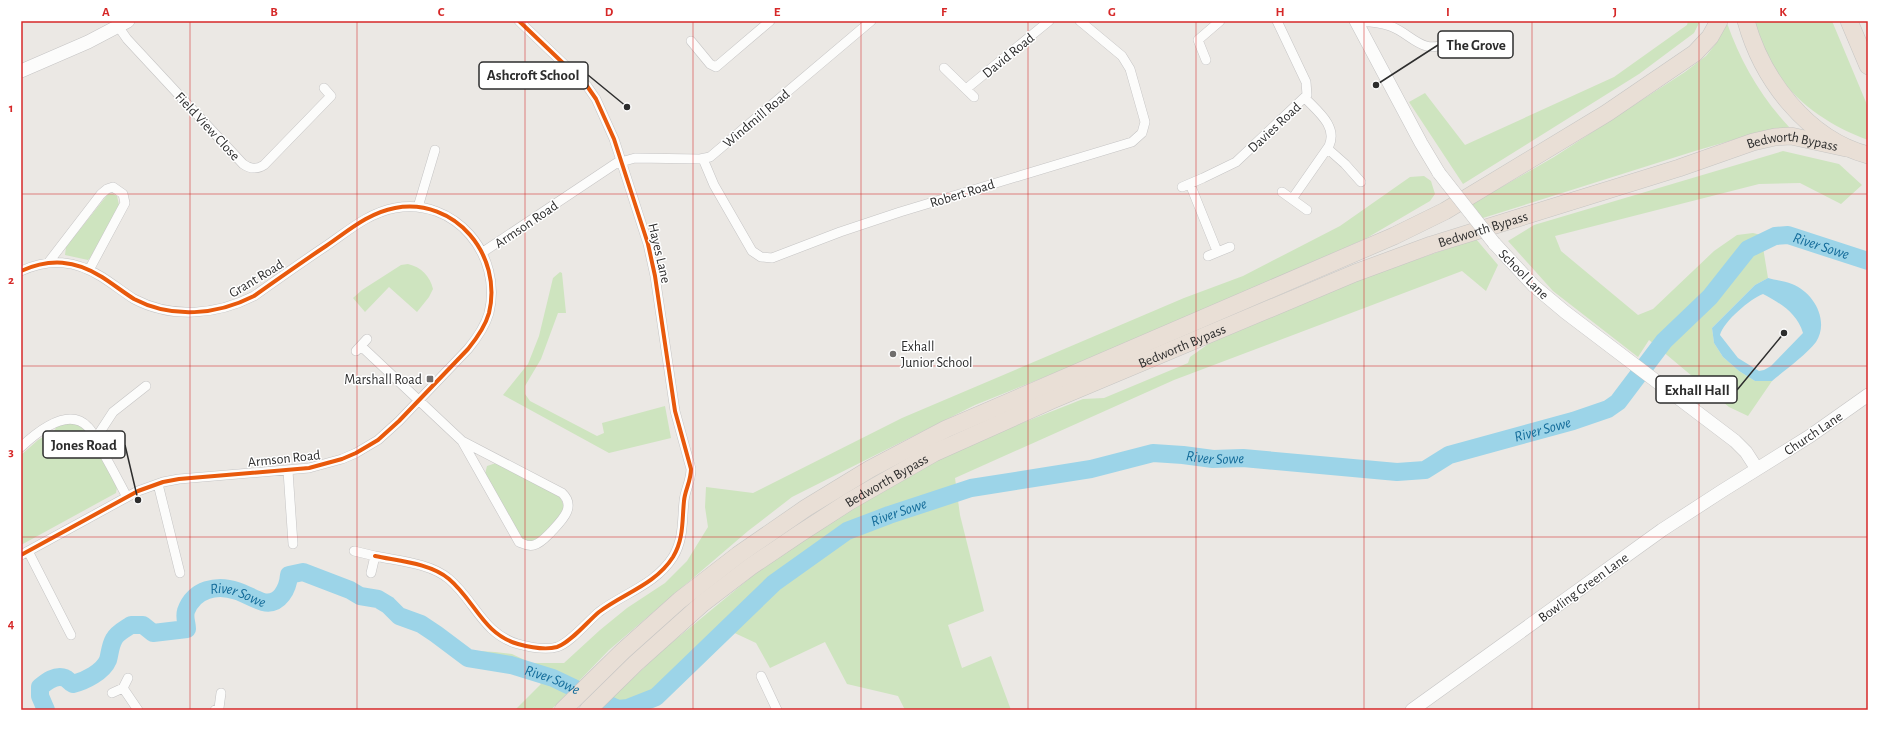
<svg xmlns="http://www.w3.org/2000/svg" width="1889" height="731" font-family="'Alegreya Sans',sans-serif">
<rect width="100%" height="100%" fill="#ebe8e4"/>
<path fill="#cee4bf" d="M 1688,21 L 1700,21 L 1694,33 L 1639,74 L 1463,184 L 1409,102 L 1425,93 L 1465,145 L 1614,77 L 1687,25 Z
M 1751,21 L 1832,21 L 1868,107 L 1868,140 C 1833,127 1801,107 1779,76 C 1767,60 1760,39 1751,21 Z
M 1727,23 C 1741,63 1761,97 1790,128 L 1757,133 L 1695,151 L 1483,218 L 1472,204 L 1554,157 L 1685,72 L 1706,56 L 1714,46 Z
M 1783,151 L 1839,164 L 1862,185 L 1841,204 L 1800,183 L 1759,184 L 1555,236 L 1561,251 L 1638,315 L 1653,309 L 1714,251 L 1737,235 L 1753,233 L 1761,235 L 1768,278 L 1755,285 L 1712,328 L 1714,343 L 1723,357 L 1739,371 L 1755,381 L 1772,381 L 1748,416 L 1729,407 L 1649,340 L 1638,357 L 1553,291 L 1508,241 L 1534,225 Z
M 1424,176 L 1431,181 L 1435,194 L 1430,201 L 1365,239 L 1109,351 L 975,405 L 792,497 L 748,531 L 609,650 L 551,710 L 515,710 L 541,684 C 522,664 500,666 475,665 L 471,654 L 478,651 L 495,652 L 512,654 L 531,663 L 564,663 L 600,630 L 627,608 L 665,583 L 687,561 L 708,527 L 705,507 L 706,487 L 753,493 L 902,418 L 1184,298 L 1243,276 L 1340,226 L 1410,177 Z
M 108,194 L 113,194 L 117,196 L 119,205 L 90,258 L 88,260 L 65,255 L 66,247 Z
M 1476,239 L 1498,265 L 1486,291 L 1462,271 L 1174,380 L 955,478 L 960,515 L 984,611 L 948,625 L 962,668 L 991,656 L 1011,710 L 905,710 L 898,696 L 847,684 L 825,642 L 770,668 L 756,643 L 726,629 L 656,697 L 628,708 L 599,710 L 664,649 L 756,573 L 819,528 L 956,449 L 1083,399 L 1104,398 L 1188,363 L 1190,357 L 1221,335 L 1345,284 Z
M 408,264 C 421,267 430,276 433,289 L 429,297 L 417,312 L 389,287 L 365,312 L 353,298 L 362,290 L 401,265 Z
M 560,272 L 562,273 L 566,313 L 558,313 L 541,359 L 525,386 L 525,394 L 530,401 L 597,436 L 604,433 L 602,423 L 665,406 L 671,438 L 609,453 L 503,395 L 528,364 L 539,336 L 553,278 Z
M 66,423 L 77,424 L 87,432 L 117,487 L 116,493 L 21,545 L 21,455 L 38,440 L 55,430 L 56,426 Z
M 496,463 L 559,496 C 563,502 565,507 562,514 C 559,521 539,540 531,541 C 527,541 523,539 520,536 L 485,474 L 487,466 Z"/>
<path fill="#9cd4e8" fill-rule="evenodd" d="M 1768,278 C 1775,280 1784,281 1792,284 C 1813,292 1830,320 1816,342 C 1806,355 1785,370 1772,381 L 1755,381 L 1739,371 L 1723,357 L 1714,343 L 1712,328 L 1755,285 ZM 1763,294 C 1780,303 1797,313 1803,333 L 1771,366 L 1764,370 L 1759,371 L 1738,358 L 1720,335 C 1723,322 1751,298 1763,294 Z"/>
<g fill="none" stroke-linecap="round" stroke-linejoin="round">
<path stroke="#9cd4e8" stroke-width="18" id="s1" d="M 46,710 L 40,696 L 40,687 C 46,682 56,674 65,678 C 68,679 69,682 73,684 C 85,681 103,672 108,660 C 110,653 110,646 114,639 C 117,633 125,629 131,625 L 143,625 L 153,633 L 187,629 C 187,623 184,618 186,611 C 194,589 217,584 237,591 C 246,594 254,599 263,602 C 280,606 288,588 289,575 L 303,572 L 350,590 L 360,596 L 378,599 L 388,605 L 399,616 L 421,624 L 436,634 L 468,658 L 511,665 L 553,678 L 618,709 L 628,708 L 656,697 L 774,583 L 847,531 L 889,515 L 971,488 L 1091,469 L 1153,453 L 1183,455 L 1213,459 L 1243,458 L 1397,472 L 1425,470 L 1449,455 L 1573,421 L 1608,409 L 1618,402 L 1664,341 L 1710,297 L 1748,249 L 1775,236 L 1788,235 L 1868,261"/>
<defs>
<path id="street" d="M 1356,22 C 1368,21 1378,22 1390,26 C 1411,33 1423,57 1448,42
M 118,26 L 127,39 L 243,164 C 250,169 256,170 264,165 L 331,96 L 324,88
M 691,41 L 710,64 L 716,67 L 770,21
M 1206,60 L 1198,40 L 1220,21
M 944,68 L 974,97
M 966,89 L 1049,21
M 1328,149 L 1345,164 L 1361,182
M 703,159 L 714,185 L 752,251 L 761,257 L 772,258 L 840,232 L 900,212 L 1132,142 L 1142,133 L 1145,122 L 1130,69 L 1122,56 L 1080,21
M 621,162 L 635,158 L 700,159 L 710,157 L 871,21
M 1190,184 L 1217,251
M 1182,187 L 1203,178 L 1236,162 L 1307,95 L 1306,82 L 1277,21
M 1282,192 L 1307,210
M 1292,199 L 1329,146 C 1338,126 1317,111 1305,98
M 418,207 L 435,150
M 483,252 L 621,160
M 1208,256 L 1230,247
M 48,263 L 101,194 L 107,189 L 113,187 L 123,194 L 125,203 L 89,270
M 21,271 C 50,258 75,260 102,277 C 113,284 123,292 134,299 C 172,319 217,315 254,296 C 278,279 302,262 326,246 C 348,231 368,213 395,208 C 455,197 503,255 489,313 C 485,327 477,338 468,349 L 399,421 L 378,440 L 356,453 L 342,459 L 309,468 L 179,479 L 163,482 L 138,491 L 21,555
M 361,346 L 462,441 L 519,542 C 524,544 528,547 534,545 C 541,543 546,537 551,532 C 561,521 577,507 562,493 L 462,441
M 356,351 L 367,339
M 96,438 L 113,412 L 146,386
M 21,447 C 36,433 68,406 88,427 C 94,433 98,443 102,451 C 111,466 119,482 127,497
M 288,471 L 293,544
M 158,484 L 180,573
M 28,551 L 71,635
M 354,551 L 375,556 L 371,573
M 375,556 C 398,561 430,563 449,579 C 475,601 483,634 518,644 C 529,647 546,650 557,647 C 570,643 588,621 599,612 C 624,593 655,585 673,557 C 684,539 682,520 684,501 C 685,490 691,481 691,469 L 675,411 L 655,276 L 648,244 L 614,139 L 596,99 L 587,86 L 519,21
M 761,676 L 777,710
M 123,688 L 138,710
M 112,693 L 123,688 L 128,678
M 215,710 L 219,708 L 221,693"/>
<path id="secondary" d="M 1356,21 L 1421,143 L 1439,173
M 21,71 L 88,42 L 128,21
M 1494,243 L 1534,286 L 1565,312 L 1735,441 L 1746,452 L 1757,469
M 1412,710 L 1662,530 L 1722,491 L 1810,436 L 1868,395"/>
<g id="highway">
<path d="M 1746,21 C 1762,79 1807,139 1868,155"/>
<path d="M 1849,21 L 1868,66"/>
<path d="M 563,710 L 623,651 L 680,600 L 738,555 L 806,508 L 870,469 L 946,429 L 1394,236 L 1445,211 L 1607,113 L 1695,53 L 1710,37 L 1719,21"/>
<path id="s2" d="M 588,710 L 636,663 L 703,603 L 750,567 L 799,534 L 850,501 L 934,453 L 1050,401 L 1355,273 L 1431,245 L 1679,168 L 1753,142 L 1775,137 L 1791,136 L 1846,148"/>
</g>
</defs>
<use href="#street" stroke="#c5c4c4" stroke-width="10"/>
<use href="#secondary" stroke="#c5c4c4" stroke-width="14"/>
<use href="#highway" stroke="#c6c5c3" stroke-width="18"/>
<use href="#street" stroke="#fcfcfb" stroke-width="9"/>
<use href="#secondary" stroke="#fcfcfb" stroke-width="13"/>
<use href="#highway" stroke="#e9dfd6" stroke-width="17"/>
<defs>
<path id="secondary-bridge" d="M 1439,173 L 1494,243"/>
</defs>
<use href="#secondary-bridge" stroke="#c5c4c4" stroke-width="14" stroke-linecap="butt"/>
<use href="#secondary-bridge" stroke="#fcfcfb" stroke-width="13"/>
<defs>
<path id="cycleway" d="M 21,271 C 50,258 75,260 102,277 C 113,284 123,292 134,299 C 172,319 217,315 254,296 C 278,279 302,262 326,246 C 348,231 368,213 395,208 C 455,197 503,255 489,313 C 485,327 477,338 468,349 L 399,421 L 378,440 L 356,453 L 342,459 L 309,468 L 179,479 L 163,482 L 138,491 L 21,555
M 375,556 C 398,561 430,563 449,579 C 475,601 483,634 518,644 C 529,647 546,650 557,647 C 570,643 588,621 599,612 C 624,593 655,585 673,557 C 684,539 682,520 684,501 C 685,490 691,481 691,469 L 675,411 L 655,276 L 648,244 L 614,139 L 596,99 L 587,86 L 519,21"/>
</defs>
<use href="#cycleway" stroke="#fff" stroke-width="6"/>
<use href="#cycleway" stroke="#e8590c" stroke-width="4"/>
</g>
<path fill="none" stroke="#d62828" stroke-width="1" stroke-opacity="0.55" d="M 190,21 L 190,710M 357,21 L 357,710M 525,21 L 525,710M 693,21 L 693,710M 861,21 L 861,710M 1028,21 L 1028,710M 1196,21 L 1196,710M 1364,21 L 1364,710M 1532,21 L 1532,710M 1699,21 L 1699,710M 21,194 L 1868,194M 21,366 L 1868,366M 21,537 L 1868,537"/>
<g fill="#706e6d" stroke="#fff" stroke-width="1.5">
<circle cx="893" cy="354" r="4"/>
<rect x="426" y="375" width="8" height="8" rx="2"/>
</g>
<g text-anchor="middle" stroke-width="3" stroke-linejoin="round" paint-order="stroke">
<g font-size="14" fill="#2d2d2d" stroke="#fff">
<text transform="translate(1008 55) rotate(-39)" y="5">David Road</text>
<text transform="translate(756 118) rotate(-40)" y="5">Windmill Road</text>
<text transform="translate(208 126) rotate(47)" y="5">Field View Close</text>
<text transform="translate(1274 127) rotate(-43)" y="5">Davies Road</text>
<text dy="5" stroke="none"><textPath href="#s2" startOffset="1350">Bedworth Bypass</textPath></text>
<text transform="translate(962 193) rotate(-17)" y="5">Robert Road</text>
<text transform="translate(526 224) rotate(-34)" y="5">Armson Road</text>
<text dy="5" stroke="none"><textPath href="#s2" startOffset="1026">Bedworth Bypass</textPath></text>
<text transform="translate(660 253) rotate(77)" y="5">Hayes Lane</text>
<text transform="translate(1524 274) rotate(45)" y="5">School Lane</text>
<text transform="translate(256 278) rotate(-31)" y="5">Grant Road</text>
<text dy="5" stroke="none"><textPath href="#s2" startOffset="703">Bedworth Bypass</textPath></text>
<text transform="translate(1813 433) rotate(-34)" y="5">Church Lane</text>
<text transform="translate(284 458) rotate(-6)" y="5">Armson Road</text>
<text dy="5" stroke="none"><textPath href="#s2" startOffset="378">Bedworth Bypass</textPath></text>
<text transform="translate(1583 587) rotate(-36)" y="5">Bowling Green Lane</text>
</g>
<g font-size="14" fill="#2d2d2d" stroke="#fff" text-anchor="start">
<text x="901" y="351">Exhall<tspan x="901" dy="16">Junior School</tspan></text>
<text x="422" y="384" text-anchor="end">Marshall Road</text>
</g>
<g font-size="15" font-style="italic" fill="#146c9a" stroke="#fff">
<text dy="5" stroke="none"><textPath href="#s1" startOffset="2091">River Sowe</textPath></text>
<text dy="5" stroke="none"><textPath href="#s1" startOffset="1731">River Sowe</textPath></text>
<text dy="5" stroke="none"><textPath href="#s1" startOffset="1395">River Sowe</textPath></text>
<text dy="5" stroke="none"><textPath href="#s1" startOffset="1071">River Sowe</textPath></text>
<text dy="5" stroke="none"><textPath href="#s1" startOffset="290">River Sowe</textPath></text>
<text dy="5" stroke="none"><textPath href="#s1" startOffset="650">River Sowe</textPath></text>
</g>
</g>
<path fill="none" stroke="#2d2d2d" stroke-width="1.5" d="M1376 85L1438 45M627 107L588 75M1784 333L1737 390M138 500L125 445"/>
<g fill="#2d2d2d" stroke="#fff" stroke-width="1.5">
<circle cx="1376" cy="85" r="4"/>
<circle cx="627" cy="107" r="4"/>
<circle cx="1784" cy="333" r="4"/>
<circle cx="138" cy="500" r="4"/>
</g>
<g fill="#fff" stroke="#2d2d2d" stroke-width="1.5">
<rect x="1438" y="31" width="75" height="27" rx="4"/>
<rect x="479" y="62" width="109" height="27" rx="4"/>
<rect x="1656" y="376" width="81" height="27" rx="4"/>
<rect x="43" y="431" width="82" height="27" rx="4"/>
</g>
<g font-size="15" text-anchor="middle" font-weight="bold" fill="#2d2d2d">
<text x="1476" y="50">The Grove</text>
<text x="533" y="80">Ashcroft School</text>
<text x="1697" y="395">Exhall Hall</text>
<text x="84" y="450">Jones Road</text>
</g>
<rect width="1889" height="731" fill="none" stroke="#ffffff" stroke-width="44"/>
<rect x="22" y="22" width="1845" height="687" fill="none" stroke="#d62828" stroke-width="1.5"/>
<g font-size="13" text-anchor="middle" font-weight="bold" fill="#d62828">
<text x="106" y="16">A</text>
<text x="274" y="16">B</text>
<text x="441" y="16">C</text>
<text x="609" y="16">D</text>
<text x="777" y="16">E</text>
<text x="944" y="16">F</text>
<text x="1112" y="16">G</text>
<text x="1280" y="16">H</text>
<text x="1448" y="16">I</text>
<text x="1615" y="16">J</text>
<text x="1783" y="16">K</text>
<text x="11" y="112">1</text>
<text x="11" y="284">2</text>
<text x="11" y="456">3</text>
<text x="11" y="628">4</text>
</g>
</svg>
